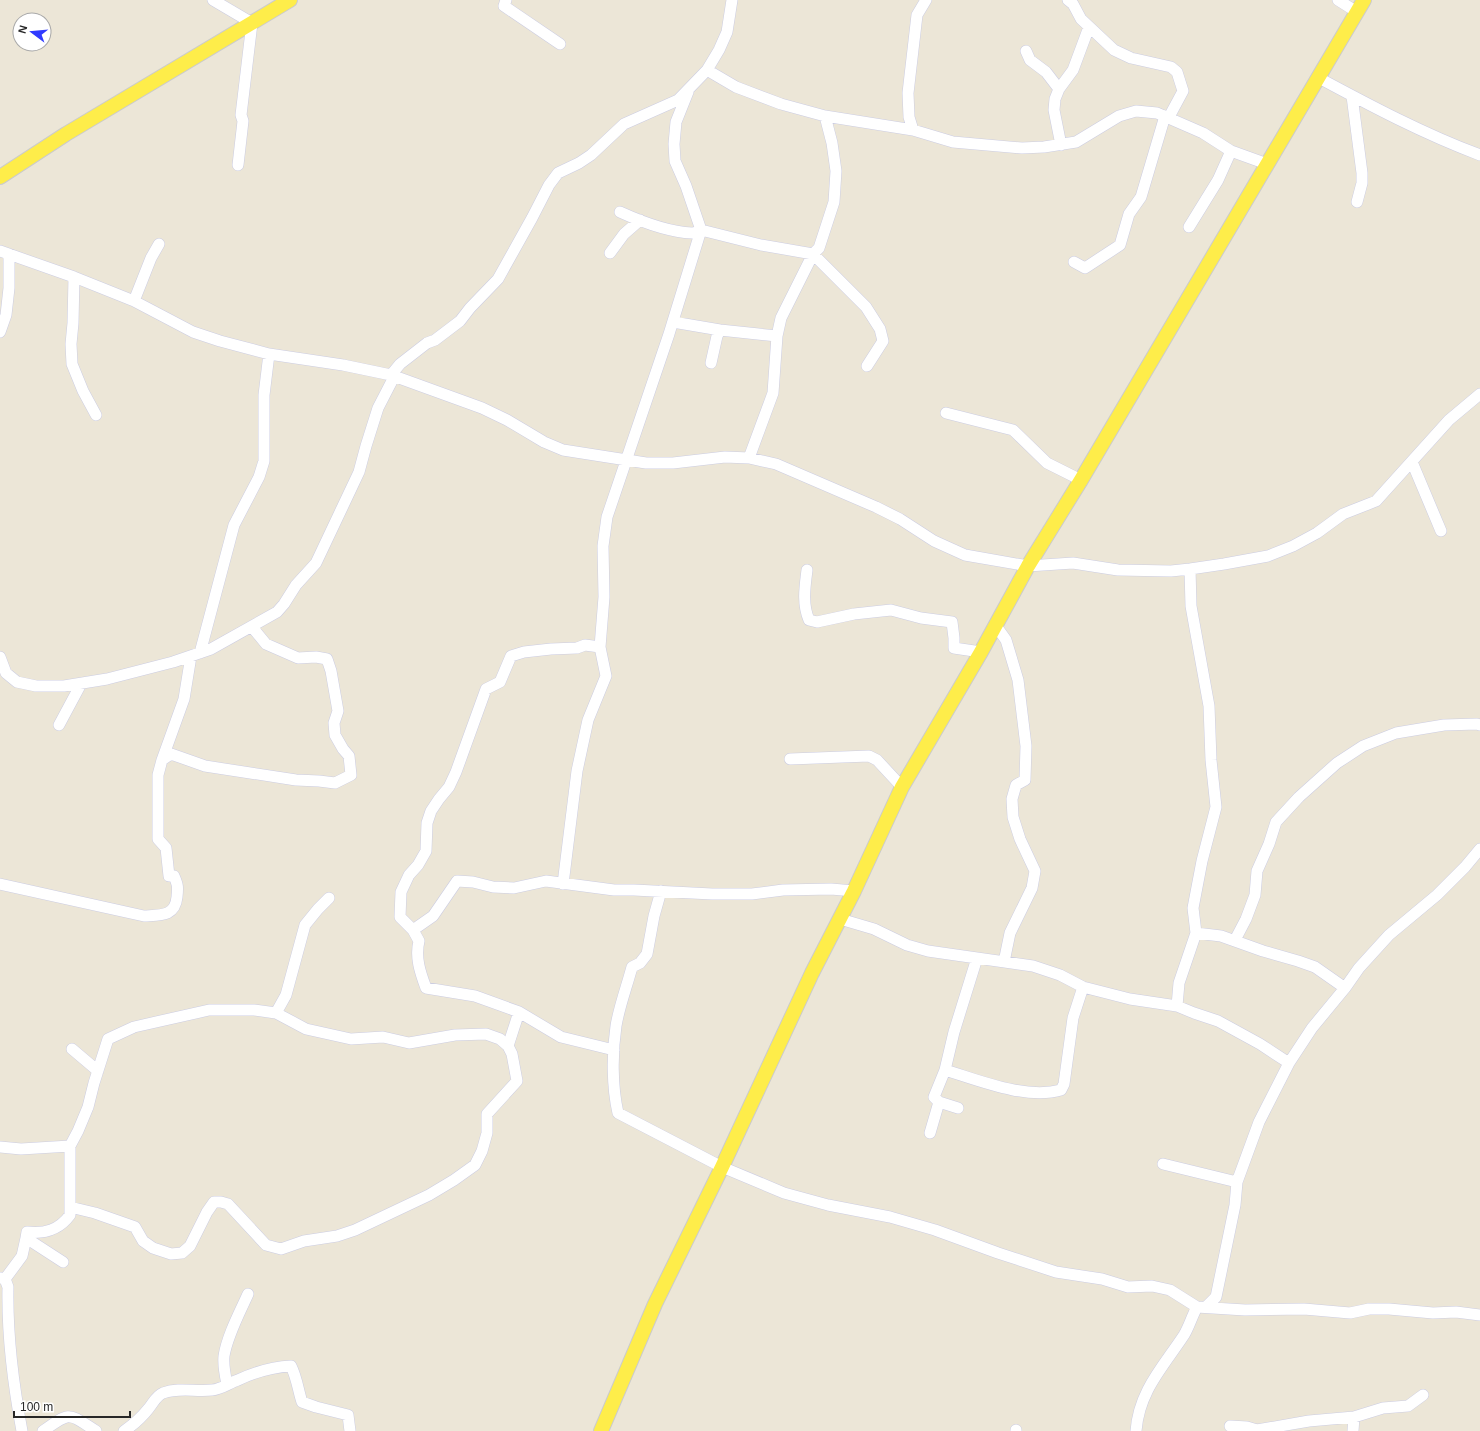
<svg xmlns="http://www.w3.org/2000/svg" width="1480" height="1431" font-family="Helvetica,sans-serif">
<rect width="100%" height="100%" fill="#ece6d7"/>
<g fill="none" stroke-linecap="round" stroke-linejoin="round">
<defs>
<path id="minor" d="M 213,0 L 252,23 L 241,115 L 243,121 L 238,165
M 506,0 L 504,6 L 560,44
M 1068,0 L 1073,4 L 1081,19 L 1114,50 L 1131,58 L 1171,67 L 1177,72 L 1183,91 L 1169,117
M 1338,0 L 1357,12
M 1026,51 L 1030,60 L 1046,72 L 1059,89
M 707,70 L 736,87 L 781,104 L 825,116 L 913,130 L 953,142 L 1022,148 L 1044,147 L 1076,142 L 1119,116 L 1136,111 L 1157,113 L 1203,133 L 1231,151 L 1267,164
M 1319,78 C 1371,106 1424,134 1480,155
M 688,92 L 676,122 L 674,144 L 675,161 L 686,186 L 701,230 L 761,245 L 813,254 L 866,307 L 880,329 L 883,341 L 867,366
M 1352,96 L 1362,173 L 1362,183 L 1357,202
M 913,130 L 909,117 L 908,93 L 917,15 L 926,0
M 1061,145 L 1054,110 L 1055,99 L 1059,89 L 1073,70 L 1089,27
M 1189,227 L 1218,180 L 1231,151
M 0,251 L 74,277 L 134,301 L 193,332 L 220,341 L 269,354 L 343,365 L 391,375 L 482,408 L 507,420 L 544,442 L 563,450 L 646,463 L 673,463 L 725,457 L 749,458 L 776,464 L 876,507 L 900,519 L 934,541 L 965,555 L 1028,566 L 1073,563 L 1118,570 L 1171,571 L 1190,569 L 1224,564 L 1268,556 L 1293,546 L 1317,533 L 1343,514 L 1376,501 L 1449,420 L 1480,394
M 610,253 L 624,234 L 640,220
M 1074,262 L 1085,268 L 1120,245 L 1129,214 L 1141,197 L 1165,116
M 74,277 L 73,323 L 71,344 L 72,364 L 83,391 L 96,415
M 134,301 L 151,258 L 159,244
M 673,322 L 720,330 L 717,336 L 711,363
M 720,330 L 777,336
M 0,332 L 6,315 L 9,288 L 9,254
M 391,375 L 400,364 L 427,343 L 435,340 L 460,321 L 470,308 L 498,279 L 532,218 L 549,185 L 558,173 L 579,163 L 591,155 L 624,124 L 678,100 L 707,70 L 719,50 L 727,32 L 732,0
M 946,413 L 1013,430 L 1047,463 L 1081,480
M 749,458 L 773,393 L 777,336 L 781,318 L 813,254 L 819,248 L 834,202 L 836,171 L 832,143 L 825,116
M 1412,462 L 1441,531
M 807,570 C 805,586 802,604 809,620 L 817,622 L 854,614 L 891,610 L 921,618 L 952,622 L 954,638 L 954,648 L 981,652
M 996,626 L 1006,640 L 1018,680 L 1026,746 L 1025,780 L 1016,785 L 1012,799 L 1013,817 L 1020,839 L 1035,871 L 1032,888 L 1010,933 L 1004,962
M 600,647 L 585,645 L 577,648 L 551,649 L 524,652 L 511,656 L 500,682 L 486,689 L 456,772 L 449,787 L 439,799 L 431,811 L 427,823 L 426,851 L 418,865 L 409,875 L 401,892 L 400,917 L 413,930 L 419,941 C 415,957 420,972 426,988 L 475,996 L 519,1012 L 561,1037 L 614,1050
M 200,653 L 234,525 L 259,477 L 264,461 L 264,395 L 269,354
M 0,657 L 6,673 L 17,682 L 36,686 L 64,686 L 107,679 L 173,662 L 211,649 L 277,612 L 284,604 L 296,585 L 316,563 L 359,472 L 366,446 L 378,408 L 394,377
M 59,725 L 81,684
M 790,759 L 869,756 L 877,760 L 902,787
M 162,760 L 184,699 L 191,656
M 0,884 L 144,916 C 160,915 175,917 177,897 C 178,887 178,885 174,876 L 169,876 L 166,848 L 158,839 L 158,775 L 162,760 L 171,754 L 205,766 L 296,780 L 319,781 L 335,783 L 351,775 L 349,756 L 343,749 L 335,735 L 334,723 L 338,711 L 331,671 L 327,659 L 316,657 L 298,658 L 266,644 L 252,627
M 563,884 L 577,771 L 588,720 L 606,676 L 600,647 L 604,597 L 603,546 L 607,517 L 669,334 L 701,230 C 698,231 695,233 692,233 C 668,232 642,222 620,212
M 661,891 L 654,916 L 647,954 L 640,963 L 632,967 C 627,986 619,1007 616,1026 C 612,1053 612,1087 618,1113 L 722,1167 L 784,1193 L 828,1205 L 890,1217 L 935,1230 L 998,1253 L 1056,1272 L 1102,1279 L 1128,1287 L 1152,1286 L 1170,1290 L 1197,1307 L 1245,1310 L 1304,1309 L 1350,1313 L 1369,1309 L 1389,1309 L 1433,1313 L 1456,1312 L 1480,1315
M 840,919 L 874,929 L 907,945 L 928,951 L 1033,966 L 1060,975 L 1083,987 L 1130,999 L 1177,1006 L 1194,1013 L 1218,1021 L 1260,1044 L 1289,1063
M 413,930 L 433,916 L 457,881 L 473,882 L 493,887 L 514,888 L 546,881 L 614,890 L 634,890 L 712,894 L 752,894 L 783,890 L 831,889 L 854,891
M 1196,933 L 1221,936 L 1263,951 L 1298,961 L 1315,967 L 1345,988
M 1235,940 L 1246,919 L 1255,895 L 1257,871 L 1269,844 L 1276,822 L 1299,797 L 1337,763 L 1363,746 L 1396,733 L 1444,725 L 1477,724 L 1480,725
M 1177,1006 L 1179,983 L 1196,933 L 1193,908 L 1202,861 L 1216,807 L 1211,760 L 1209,706 L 1191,606 L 1190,569
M 276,1013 L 286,995 L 305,925 L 318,909 L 329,898
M 508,1046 L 519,1012
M 72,1049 L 98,1071
M 945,1070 C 978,1080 1026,1100 1061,1090 L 1064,1084 L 1073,1018 L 1083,987
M 958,1108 L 939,1102 L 934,1097 L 945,1070 L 954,1032 L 977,958
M 930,1133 L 939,1102
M 0,1147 L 21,1149 L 70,1146
M 1163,1164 L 1237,1182
M 63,1262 L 26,1238 L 27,1232 C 45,1234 59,1230 70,1215 L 70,1146 L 78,1131 L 88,1107 L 94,1083 L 108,1039 L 134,1027 L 209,1010 L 254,1010 L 276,1013 L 306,1029 L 351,1039 L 383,1037 L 409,1043 L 455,1035 L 486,1034 L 500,1039 L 508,1046 L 512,1054 L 517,1081 L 487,1114 L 487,1133 L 482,1151 L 475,1165 L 454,1180 L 429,1195 L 355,1230 L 337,1236 L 304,1241 L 281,1249 L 266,1245 L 228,1204 L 221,1202 L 214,1202 L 207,1212 L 190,1246 L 182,1253 L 171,1254 L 153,1248 L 143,1241 L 135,1227 L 95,1213 L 70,1207
M 0,1278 L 5,1279 L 8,1287 C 7,1335 13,1383 22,1431
M 5,1279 L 22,1256 L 26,1238
M 1206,1307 L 1216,1297 L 1235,1205 L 1237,1182 L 1259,1122 L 1289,1063 L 1312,1028 L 1345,988 L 1359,968 L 1389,935 L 1437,895 L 1465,867 L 1480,849
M 227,1384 C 225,1375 223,1366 224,1356 C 227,1336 240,1312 248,1294
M 1230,1426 L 1247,1427 L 1257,1430 L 1309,1421 L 1354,1417 L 1383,1408 L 1408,1406 L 1423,1395
M 43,1431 C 71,1411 68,1413 96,1431
M 124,1431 C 133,1425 142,1417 149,1408 C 154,1402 156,1396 163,1393 C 179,1387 196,1392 212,1390 C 222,1389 229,1383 238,1380 C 255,1372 273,1367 291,1366 C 297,1378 298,1390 302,1402 L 316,1407 L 348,1415 L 350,1431
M 1016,1431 L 1016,1430
M 1136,1431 C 1139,1391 1163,1367 1184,1335 C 1189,1327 1192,1316 1197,1307
M 1353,1431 L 1354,1417"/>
<path id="major" d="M 0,177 L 66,134 L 290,0
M 601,1431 L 655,1304 L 722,1167 L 812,973 L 854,891 L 902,787 L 981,652 L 1028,566 L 1081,480 L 1364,0"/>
</defs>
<use href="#minor" stroke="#cccde2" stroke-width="12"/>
<use href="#major" stroke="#cbcbcb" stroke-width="16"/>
<use href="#minor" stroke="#fff" stroke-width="11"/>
<use href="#major" stroke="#feed4a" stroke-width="14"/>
</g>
<g transform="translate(32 32) rotate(286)"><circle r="19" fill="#ffffff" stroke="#a9a9a9"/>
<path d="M0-3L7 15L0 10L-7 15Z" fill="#303aff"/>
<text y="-6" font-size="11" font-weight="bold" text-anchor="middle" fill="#272727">N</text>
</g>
<path d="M14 1411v6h116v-6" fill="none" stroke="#272727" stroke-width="2"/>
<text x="20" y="1411" font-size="12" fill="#272727" stroke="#ffffff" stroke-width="3" paint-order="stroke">100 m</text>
</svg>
